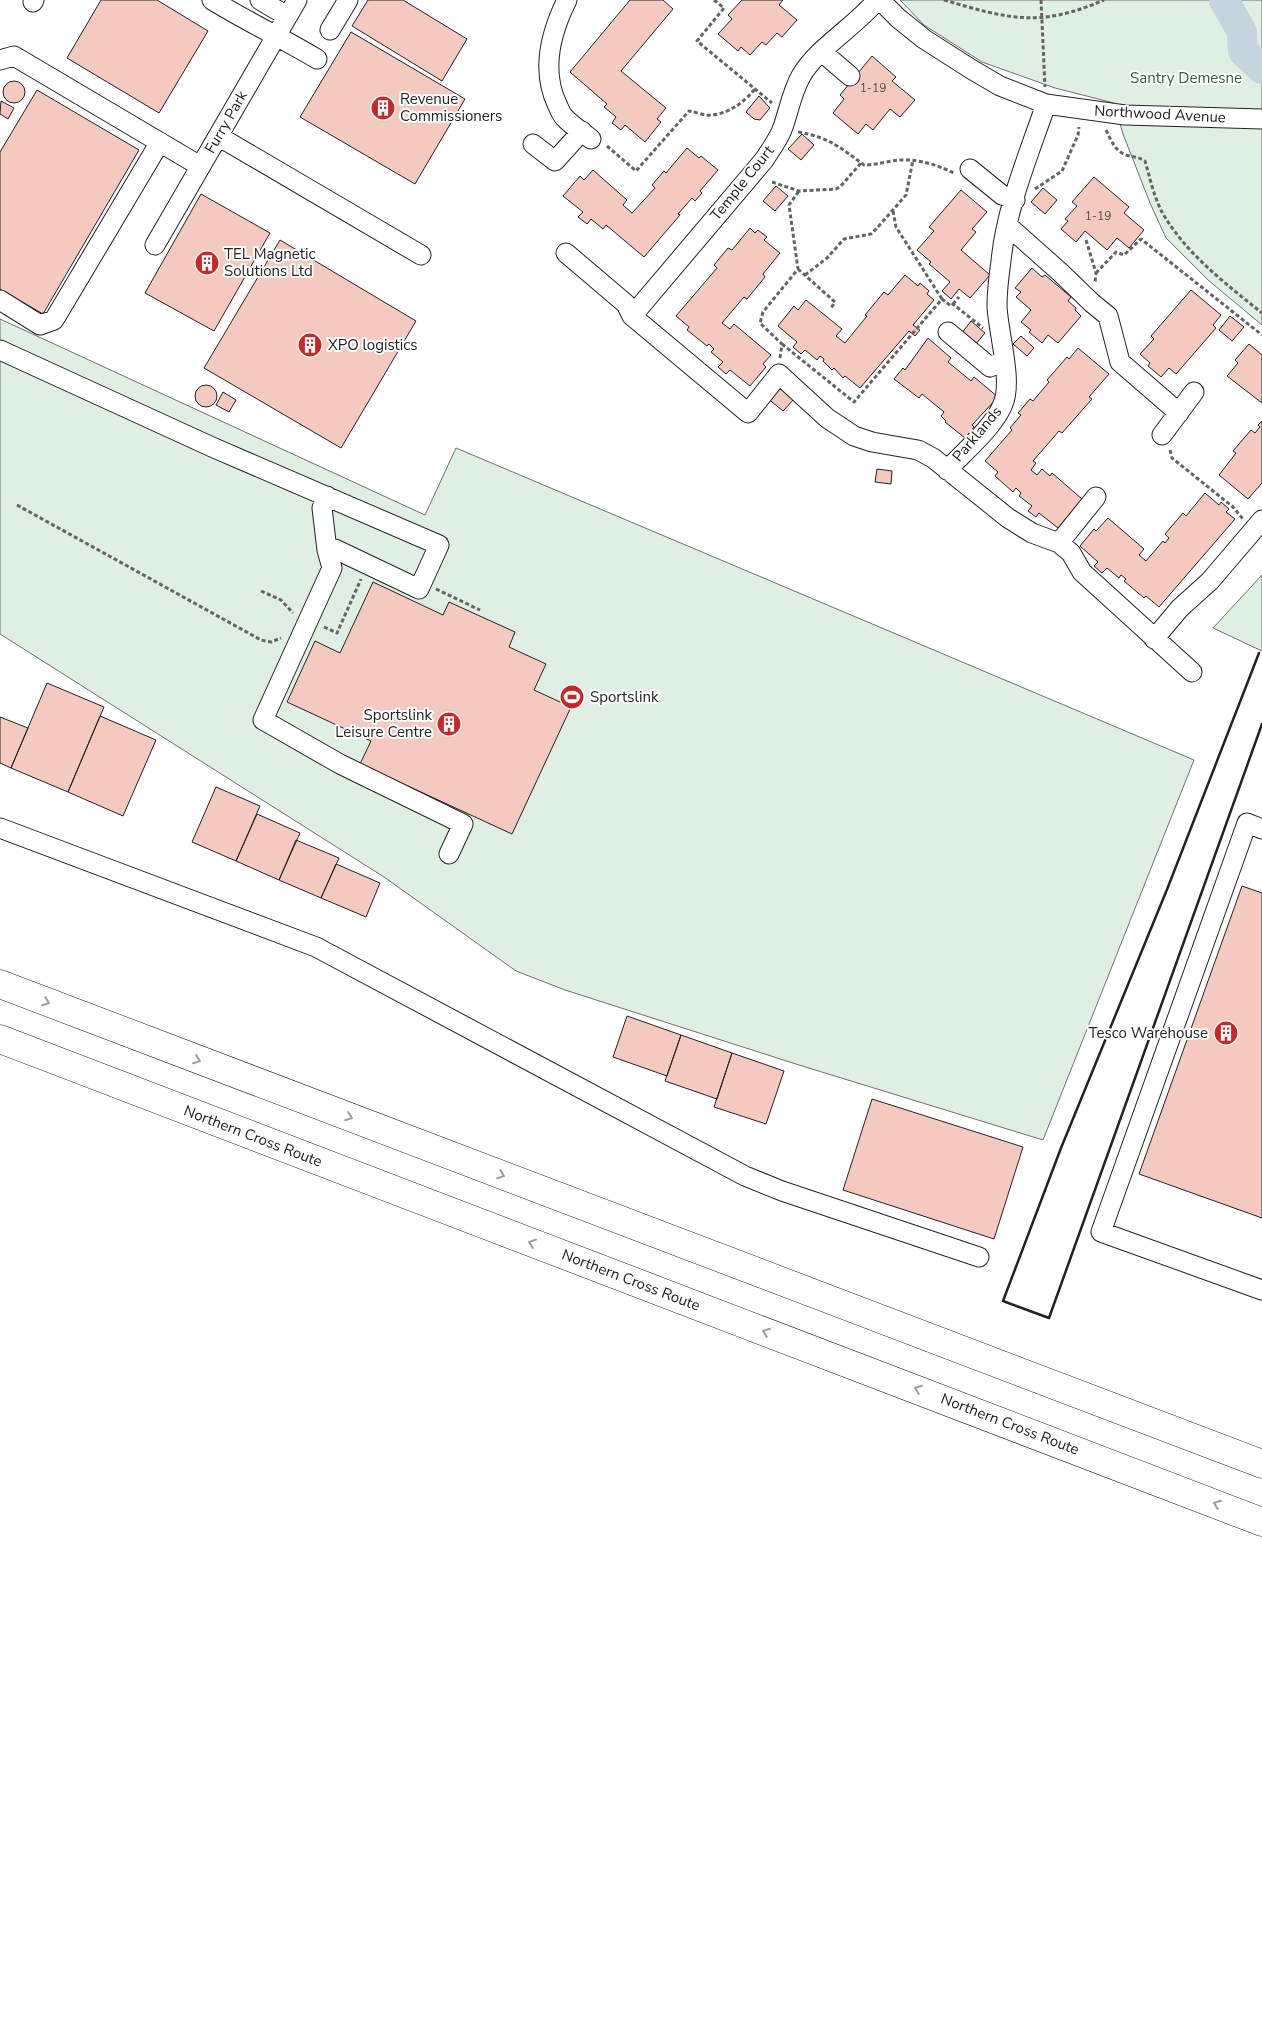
<svg xmlns="http://www.w3.org/2000/svg" width="1262" height="2026" font-family="'Nunito Sans',sans-serif">
<rect width="100%" height="100%" fill="#fff"/>
<path fill="#e0efe3" stroke="#6f6f6f" d="M 900,0 L 1262,0 L 1262,325 L 1208,280 L 1166,238 L 1150,203 L 1123,134 L 1114,103 L 1055,88 L 982,62 L 924,25 Z
M 0,319 L 425,515 L 456,448 L 1194,760 L 1043,1140 L 799,1065 L 565,990 L 516,971 L 384,877 L 0,634 Z
M 1262,575 L 1262,651 L 1213,628 Z"/>
<g fill="none" stroke-linecap="round" stroke-linejoin="round">
<path stroke="#c7d3dd" stroke-width="30" d="M 1224,0 L 1242,32 L 1243,51 L 1262,69"/>
</g>
<path fill="#f3c9c0" stroke="#222" d="M 101,0 L 157,0 L 208,31 L 159,113 L 67,58 Z
M 368,0 L 403,0 L 467,39 L 442,81 L 352,26 Z
M 630,0 L 663,0 L 673,9 L 621,71 L 666,108 L 657,119 L 661,122 L 645,142 L 625,125 L 621,130 L 612,123 L 616,117 L 604,107 L 607,104 L 570,72 Z
M 742,0 L 783,0 L 779,5 L 797,20 L 782,37 L 777,33 L 766,45 L 762,42 L 750,55 L 741,47 L 738,51 L 718,34 L 732,19 L 728,15 Z
M 351,32 L 465,99 L 415,184 L 300,117 Z
M 872,56 L 896,77 L 892,81 L 915,100 L 900,117 L 890,109 L 873,130 L 866,124 L 858,134 L 833,113 L 844,99 L 840,95 Z
M3 92a11 11 0 1 1 22 0a11 11 0 1 1-22 0Z
M 37,90 L 139,150 L 43,314 L 0,289 L 0,152 Z
M 759,96 L 770,108 L 760,120 L 754,119 L 746,112 Z
M 1,101 L 14,108 L 8,119 L 0,114 Z
M 802,134 L 814,145 L 801,160 L 788,149 Z
M 687,148 L 699,158 L 701,156 L 718,170 L 700,191 L 702,193 L 695,201 L 692,198 L 678,214 L 680,215 L 644,257 L 606,225 L 603,229 L 591,219 L 587,224 L 578,217 L 583,212 L 563,196 L 580,176 L 584,180 L 593,170 L 627,200 L 623,205 L 632,213 L 655,188 L 652,185 L 664,171 L 666,173 Z
M 1094,177 L 1129,207 L 1124,213 L 1144,230 L 1129,248 L 1117,238 L 1107,250 L 1085,231 L 1076,242 L 1061,229 L 1068,221 L 1065,219 L 1077,206 L 1072,202 Z
M 776,186 L 788,196 L 775,211 L 763,201 Z
M 1043,188 L 1057,200 L 1045,214 L 1031,202 Z
M 961,190 L 987,212 L 972,229 L 976,232 L 961,250 L 990,275 L 970,298 L 959,289 L 951,299 L 942,291 L 950,282 L 929,264 L 931,262 L 917,250 L 934,231 L 929,227 Z
M 201,194 L 270,233 L 214,331 L 145,293 Z
M 750,228 L 755,233 L 758,230 L 767,237 L 764,240 L 780,253 L 763,274 L 765,277 L 747,299 L 744,297 L 722,323 L 730,329 L 734,324 L 771,355 L 763,364 L 766,367 L 750,386 L 730,370 L 726,374 L 718,367 L 723,362 L 711,352 L 714,349 L 709,344 L 707,346 L 687,330 L 689,327 L 676,316 L 717,268 L 714,265 L 728,248 L 732,250 Z
M 280,240 L 416,321 L 341,448 L 204,368 Z
M 1032,268 L 1042,277 L 1045,275 L 1071,297 L 1068,301 L 1076,308 L 1075,310 L 1081,316 L 1058,343 L 1048,335 L 1042,343 L 1029,332 L 1031,330 L 1021,322 L 1031,310 L 1016,297 L 1021,292 L 1015,288 Z
M 905,275 L 918,286 L 920,283 L 929,291 L 927,294 L 934,300 L 913,325 L 920,330 L 915,336 L 909,331 L 860,388 L 845,376 L 843,378 L 834,368 L 832,370 L 823,361 L 824,359 L 820,356 L 817,360 L 805,350 L 801,354 L 793,347 L 797,342 L 778,326 L 794,306 L 798,310 L 806,300 L 842,329 L 836,336 L 845,343 L 867,316 L 865,315 L 884,292 L 888,295 Z
M 1191,290 L 1221,315 L 1213,325 L 1216,328 L 1176,374 L 1169,368 L 1161,377 L 1148,366 L 1150,363 L 1140,354 L 1154,339 L 1151,336 Z
M 1230,316 L 1244,327 L 1232,341 L 1219,330 Z
M 971,321 L 985,333 L 975,345 L 961,334 Z
M 1021,336 L 1034,348 L 1027,356 L 1013,344 Z
M 928,338 L 951,358 L 948,362 L 971,381 L 974,377 L 998,397 L 972,425 L 974,427 L 965,438 L 945,422 L 946,421 L 941,416 L 944,412 L 922,394 L 919,398 L 894,379 L 903,368 L 905,370 Z
M 1249,344 L 1262,355 L 1262,403 L 1227,376 L 1238,363 L 1235,360 Z
M 1078,348 L 1109,374 L 1089,397 L 1092,399 L 1062,433 L 1059,431 L 1033,461 L 1036,463 L 1031,470 L 1037,475 L 1042,469 L 1050,476 L 1052,473 L 1082,499 L 1058,528 L 1039,513 L 1036,517 L 1028,511 L 1032,506 L 1019,496 L 1021,493 L 1016,488 L 1013,492 L 995,476 L 998,472 L 985,461 L 1012,430 L 1010,428 L 1021,415 L 1018,413 L 1030,399 L 1033,401 L 1049,382 L 1047,380 L 1067,357 L 1069,359 Z
M 778,384 L 795,398 L 783,411 L 766,397 Z
M195 396a11 11 0 1 1 22 0a11 11 0 1 1-22 0Z
M 223,392 L 236,400 L 229,412 L 216,405 Z
M 1262,421 L 1262,483 L 1248,499 L 1219,475 L 1236,453 L 1233,451 L 1251,430 L 1255,433 L 1260,427 L 1258,425 Z
M 877,469 L 892,471 L 891,484 L 875,482 Z
M 1205,493 L 1219,505 L 1221,502 L 1229,509 L 1226,512 L 1235,519 L 1159,607 L 1146,596 L 1144,598 L 1124,581 L 1126,579 L 1121,575 L 1119,578 L 1107,568 L 1102,573 L 1094,566 L 1098,562 L 1080,546 L 1094,529 L 1096,531 L 1108,518 L 1144,549 L 1139,555 L 1146,561 L 1163,541 L 1165,543 L 1169,538 L 1165,534 L 1183,513 L 1186,516 Z
M 373,582 L 443,615 L 449,602 L 515,632 L 509,647 L 546,664 L 534,690 L 571,707 L 512,834 L 360,764 L 371,741 L 287,702 L 315,641 L 340,653 Z
M 47,683 L 104,707 L 68,792 L 11,768 Z
M 100,716 L 156,740 L 123,816 L 68,792 Z
M 0,717 L 28,728 L 11,768 L 0,763 Z
M 216,787 L 260,806 L 236,861 L 192,842 Z
M 257,814 L 300,833 L 279,880 L 236,861 Z
M 296,840 L 339,858 L 321,898 L 279,880 Z
M 336,864 L 380,883 L 366,917 L 321,898 Z
M 1242,886 L 1262,893 L 1262,1218 L 1139,1174 Z
M 627,1016 L 681,1035 L 667,1076 L 613,1057 Z
M 681,1035 L 732,1053 L 717,1099 L 665,1081 Z
M 732,1053 L 784,1071 L 766,1124 L 714,1107 Z
M 872,1099 L 1023,1147 L 994,1239 L 843,1190 Z"/>
<g fill="none" stroke-linecap="round" stroke-linejoin="round">
<defs>
<path id="minor" d="M 212,0 C 246,21 282,38 317,59
M 260,0 L 287,16
M 567,0 C 551,32 541,70 557,104 C 559,108 561,114 564,117 C 571,125 582,132 591,139
M 880,0 L 898,18 L 924,39 L 971,69 L 1000,86 L 1046,104 L 1125,115 L 1262,119
M 33,2 L 34,0
M 330,30 L 348,0
M 822,52 L 850,76
M 0,60 L 14,56 L 200,166
M 218,136 L 421,255
M 533,144 L 555,161 L 582,131
M 970,169 L 1002,195 L 1015,200
M 1007,225 L 1061,273 L 1092,303 L 1108,316 L 1120,362 L 1179,413
M 155,245 L 297,0
M 566,253 L 626,304 L 632,316 L 748,413 L 779,374 L 827,418 L 854,436 L 872,442 L 918,450 L 933,458 L 1008,518 L 1032,533 L 1059,543 L 1071,553 L 1082,572 L 1192,672
M 0,300 L 40,325 L 54,320 L 160,142
M 632,316 L 764,160 C 771,149 779,139 783,127 C 789,110 792,92 801,76 C 817,48 856,26 877,0
M 948,332 L 990,367 L 1003,361
M 0,350 L 212,447 L 439,545 L 419,589 L 335,549 L 327,550
M 1162,435 L 1194,392
M 947,470 C 964,452 994,427 1003,404 C 1013,381 998,332 997,306 C 997,291 999,275 1001,261 C 1006,208 1029,154 1046,104
M 327,496 L 322,508 L 327,550 L 332,568 L 263,720 L 340,764 L 463,824 L 449,854
M 1059,543 L 1096,497
M 1154,639 L 1180,608 L 1210,581 L 1262,520
M 0,828 L 316,947 L 745,1176 L 782,1191 L 979,1257
M 1262,829 L 1247,823 L 1101,1232 L 1262,1290"/>
<path id="highway" d="M 0,984 L 1262,1464
M 0,1039 L 1262,1522"/>
</defs>
<use href="#minor" stroke="#222" stroke-width="21"/>
<use href="#highway" stroke="#222" stroke-width="29"/>
<path stroke="#646464" stroke-width="3" stroke-dasharray="4 2.5" stroke-linecap="butt" d="M 714,0 L 724,8 L 697,41 L 772,103
M 944,0 C 1009,19 1039,28 1104,0
M 1041,0 L 1045,87
M 1106,130 C 1111,140 1115,151 1126,155 C 1133,157 1139,157 1145,161 C 1150,178 1154,197 1162,212 C 1185,253 1226,284 1262,313
M 798,132 C 828,137 840,147 864,165 C 876,165 888,161 900,160 C 919,159 937,165 954,173
M 607,146 L 636,171 L 689,111 C 696,112 705,116 712,115 C 730,113 744,102 755,89
M 772,182 L 799,191 L 836,189 L 840,187 L 861,163
M 1035,189 L 1062,171 L 1078,135 L 1079,127
M 893,211 L 896,227 L 942,299
M 1086,240 L 1096,273 L 1095,283
M 798,269 L 835,302 L 831,308
M 1096,273 L 1116,252 L 1124,255 L 1141,239 L 1262,335
M 805,275 L 827,258 L 844,239 L 871,234 L 877,228 L 906,195 L 913,160
M 953,304 L 959,297
M 782,344 L 854,402 L 942,299 L 951,306 L 953,304 L 983,328
M 780,358 L 782,344 L 760,323 L 763,312 L 798,269 L 789,205 L 799,191
M 1170,450 L 1172,458 L 1233,507 L 1243,519
M 17,505 L 261,640 L 271,642 L 281,638
M 436,589 L 480,610
M 261,591 L 281,600 L 293,613
M 324,627 L 337,633 L 361,579"/>
<use href="#minor" stroke="#fff" stroke-width="19"/>
<use href="#highway" stroke="#fff" stroke-width="28"/>
<path stroke="#222" stroke-width="2.5" d="M 1259,653 L 1168,887 L 1061,1148 L 1003,1301 L 1049,1318 L 1262,724"/>
</g>
<defs><path id="oneway-chevron" d="M-2-3.5L2.5 0L-2 3.5" fill="none" stroke-width="1.6" stroke-linecap="round" stroke-linejoin="round" transform="scale(1.25)"/></defs>
<g stroke="#9c9c9c">
<use href="#oneway-chevron" transform="translate(46 1002) rotate(21)"/>
<use href="#oneway-chevron" transform="translate(197 1060) rotate(21)"/>
<use href="#oneway-chevron" transform="translate(349 1117) rotate(21)"/>
<use href="#oneway-chevron" transform="translate(501 1175) rotate(21)"/>
<use href="#oneway-chevron" transform="translate(532 1243) rotate(-159)"/>
<use href="#oneway-chevron" transform="translate(766 1332) rotate(-159)"/>
<use href="#oneway-chevron" transform="translate(918 1389) rotate(-159)"/>
<use href="#oneway-chevron" transform="translate(1217 1504) rotate(-159)"/>
</g>
<defs>
<symbol id="building-disc" viewBox="-11 -11 22 22"><circle r="9.5" fill="#c62828" stroke="#fff"/><path d="M-4-6H4V6H1V3H-1V6H-4ZM-2.5-4.3h1.7v1.8h-1.7ZM.8-4.3h1.7v1.8H.8ZM-2.5-1h1.7V.8h-1.7ZM.8-1h1.7V.8H.8Z" fill="#fff"/></symbol>
<symbol id="stadium-disc" viewBox="-11 -11 22 22"><circle r="9.5" fill="#c62828" stroke="#fff"/><path d="M0-5a6.5 5 0 1 0 0 10a6.5 5 0 1 0 0-10ZM-3.5-1.8h7v3.6h-7Z" fill="#fff"/></symbol>
</defs>
<g fill-rule="evenodd">
<use href="#building-disc" x="369" y="94" width="28" height="28"/>
<use href="#building-disc" x="193" y="249" width="28" height="28"/>
<use href="#building-disc" x="296" y="331" width="28" height="28"/>
<use href="#stadium-disc" x="558" y="683" width="28" height="28"/>
<use href="#building-disc" x="435" y="710" width="28" height="28"/>
<use href="#building-disc" x="1212" y="1019" width="28" height="28"/>
</g>
<g text-anchor="middle" stroke-width="4" stroke-linejoin="round" paint-order="stroke">
<g font-size="12" fill="#564c4a">
<text x="873" y="92">1-19</text>
<text x="1098" y="220">1-19</text>
</g>
<g font-size="15" fill="#2f5e38" stroke="#fff">
<text x="1186" y="83">Santry Demesne</text>
</g>
<g font-size="15" fill="#222" stroke="#fff" text-anchor="start">
<text x="400" y="104">Revenue<tspan x="400" dy="17">Commissioners</tspan></text>
<text x="224" y="259">TEL Magnetic<tspan x="224" dy="17">Solutions Ltd</tspan></text>
<text x="328" y="350">XPO logistics</text>
<text x="590" y="702">Sportslink</text>
<text x="432" y="720" text-anchor="end">Sportslink<tspan x="432" dy="17">Leisure Centre</tspan></text>
<text x="1208" y="1038" text-anchor="end">Tesco Warehouse</text>
</g>
<g font-size="15" fill="#222" stroke="#fff">
<text transform="translate(1160 114) rotate(3)" y="5">Northwood Avenue</text>
<text transform="translate(226 122) rotate(-60)" y="5">Furry Park</text>
<text transform="translate(742 183) rotate(-51)" y="5">Temple Court</text>
<text transform="translate(977 434) rotate(-50)" y="5">Parklands</text>
<text transform="translate(253 1136) rotate(21)" y="5">Northern Cross Route</text>
<text transform="translate(631 1280) rotate(21)" y="5">Northern Cross Route</text>
<text transform="translate(1010 1424) rotate(21)" y="5">Northern Cross Route</text>
</g>
</g>
</svg>
